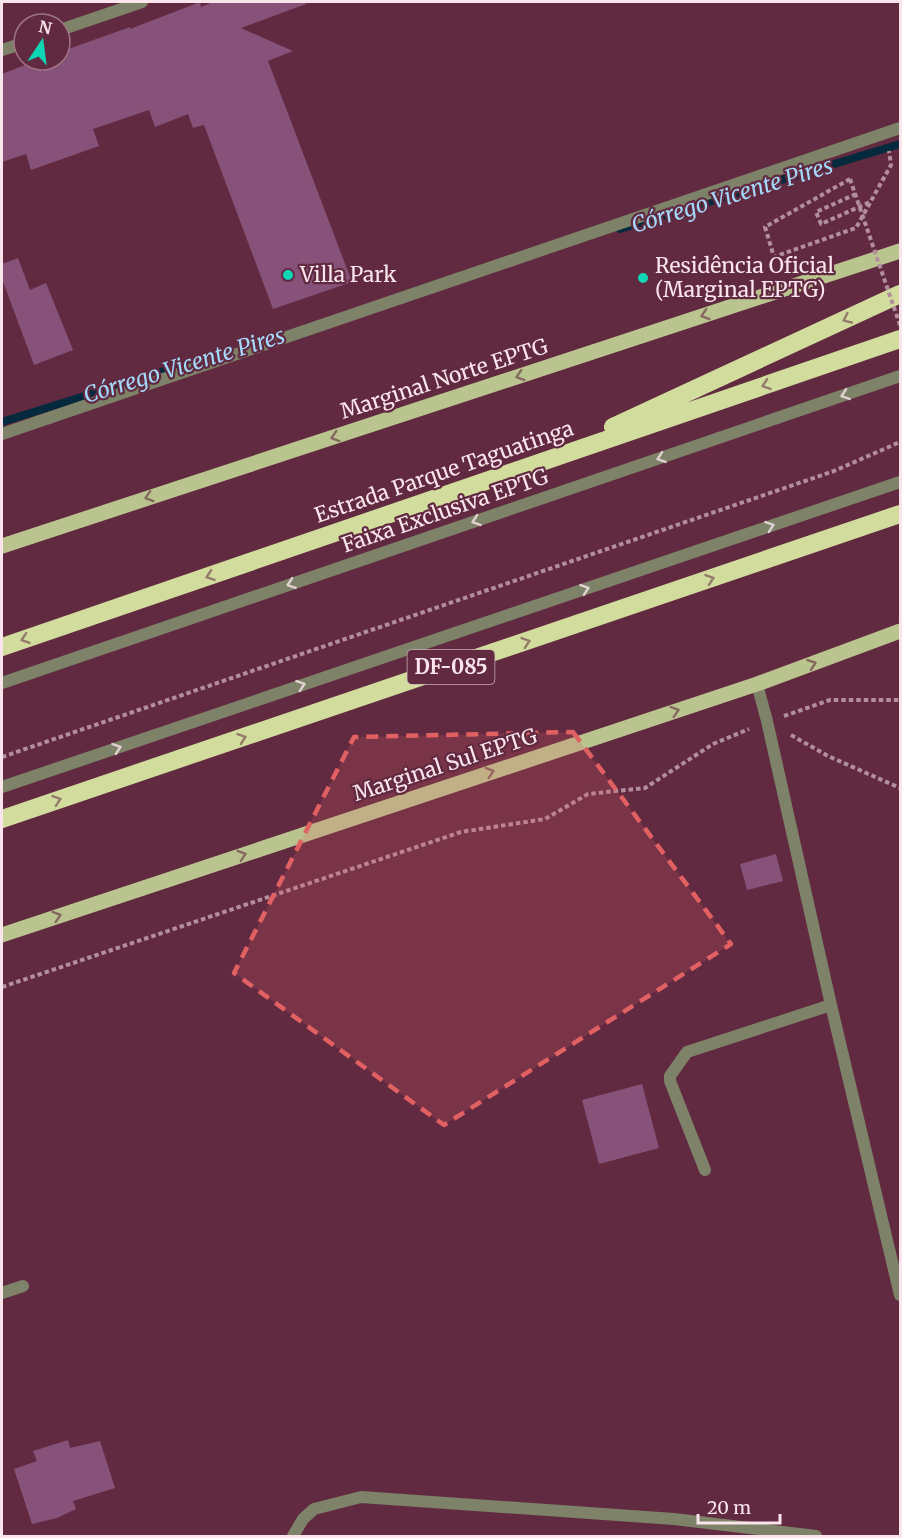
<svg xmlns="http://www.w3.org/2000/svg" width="902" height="1538" font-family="Merriweather,serif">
<rect width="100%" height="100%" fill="#612a40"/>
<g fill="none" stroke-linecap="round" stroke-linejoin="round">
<path stroke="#052a3d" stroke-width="8" d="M 620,229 L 900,144
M 2,422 L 221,353"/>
</g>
<path fill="#87527a" d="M 200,2 L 201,7 L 213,2 L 306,2 L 306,4 L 241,28 L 293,51 L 268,61 L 352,282 L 273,309 L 204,125 L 193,128 L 188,114 L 155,127 L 149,110 L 93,129 L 99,146 L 31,170 L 26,154 L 2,162 L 2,74 L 38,60 L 60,60 L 60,52 L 130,27 L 130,29 Z
M 18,258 L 30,290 L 46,283 L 73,350 L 34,365 L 2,279 L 2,264 Z
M 776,854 L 783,881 L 747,890 L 740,864 Z
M 642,1084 L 659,1148 L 599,1164 L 582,1100 Z
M 68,1440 L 70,1448 L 100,1441 L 115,1488 L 73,1501 L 76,1509 L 57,1518 L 32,1524 L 14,1469 L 37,1461 L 33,1451 Z"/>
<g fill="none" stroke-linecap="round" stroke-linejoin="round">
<path stroke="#b38e9c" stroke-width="4" stroke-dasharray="4.5 3" stroke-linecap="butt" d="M 850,179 L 765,227 L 774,257 L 856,228 L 891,165 L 889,151
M 856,194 L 816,212 L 821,224 L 870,202
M 784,716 L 830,700 L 900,700
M 791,735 L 828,756 L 900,788
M 2,757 L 834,471 L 900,442
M 2,987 L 461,832 L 545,819 L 588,794 L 645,788 L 713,744 L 749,729"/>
<path stroke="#7d8268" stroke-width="12" d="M 2,683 L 900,376
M 757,684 L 767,721 L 831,1005 L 900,1295
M 2,787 L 900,482
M 705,1170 L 670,1081 L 670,1076 L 687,1052 L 831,1005
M 293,1536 L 303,1519 L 314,1509 L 361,1497 L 674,1519 L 816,1536"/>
<path stroke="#7d8268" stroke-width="12" d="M 60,30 L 142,2
M 2,50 L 24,43
M 2,434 L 900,128
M 2,1293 L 23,1286"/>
<path stroke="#bac48e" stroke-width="15" d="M 2,546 L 900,251
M 2,935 L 757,684 L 900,631"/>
<path stroke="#d2dd9d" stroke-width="18" d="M 613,427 L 900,294
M 2,647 L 900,339
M 2,819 L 900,514"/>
<path stroke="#b38e9c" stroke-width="4" stroke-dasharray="4.5 3" stroke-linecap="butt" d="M 850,179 L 900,325"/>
</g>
<defs><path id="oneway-chevron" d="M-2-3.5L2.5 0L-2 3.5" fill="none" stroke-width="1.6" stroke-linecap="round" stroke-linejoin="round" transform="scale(1.5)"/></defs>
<g stroke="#85685f">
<use href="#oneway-chevron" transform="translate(705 315) rotate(162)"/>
<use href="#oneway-chevron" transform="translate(520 376) rotate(162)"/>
<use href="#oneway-chevron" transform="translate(335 437) rotate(162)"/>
<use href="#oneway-chevron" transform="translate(149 497) rotate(162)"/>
<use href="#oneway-chevron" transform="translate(812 664) rotate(-20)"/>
<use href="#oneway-chevron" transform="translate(675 711) rotate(-18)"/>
<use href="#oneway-chevron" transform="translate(490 772) rotate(-18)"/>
<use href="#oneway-chevron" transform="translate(242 855) rotate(-18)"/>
<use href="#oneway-chevron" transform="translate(57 916) rotate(-18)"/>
</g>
<g stroke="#947b6a">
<use href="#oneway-chevron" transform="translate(847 319) rotate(155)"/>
<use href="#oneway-chevron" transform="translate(766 385) rotate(161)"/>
<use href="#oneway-chevron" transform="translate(210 576) rotate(161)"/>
<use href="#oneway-chevron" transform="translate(710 579) rotate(-19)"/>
<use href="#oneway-chevron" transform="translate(25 639) rotate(161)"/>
<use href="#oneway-chevron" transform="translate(526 642) rotate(-19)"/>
<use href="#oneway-chevron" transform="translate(242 738) rotate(-19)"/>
<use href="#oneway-chevron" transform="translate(57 800) rotate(-19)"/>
</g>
<g stroke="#e2d1d2">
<use href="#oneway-chevron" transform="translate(845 395) rotate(161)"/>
<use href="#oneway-chevron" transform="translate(661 458) rotate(161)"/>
<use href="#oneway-chevron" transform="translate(476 521) rotate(161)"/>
<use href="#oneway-chevron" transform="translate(770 526) rotate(-19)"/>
<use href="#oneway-chevron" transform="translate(291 584) rotate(161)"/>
<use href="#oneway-chevron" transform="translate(585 589) rotate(-19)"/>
<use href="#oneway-chevron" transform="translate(301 685) rotate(-19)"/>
<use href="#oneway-chevron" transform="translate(117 748) rotate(-19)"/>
</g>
<path fill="#e16163" fill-opacity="0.2" stroke="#e16163" stroke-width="4.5" stroke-dasharray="12 8" stroke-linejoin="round" d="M 573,732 L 731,944 L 444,1125 L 234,973 L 354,737 Z"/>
<g fill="#0ed5b4" stroke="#612a40" stroke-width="2">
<circle cx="288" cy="275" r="6"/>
<circle cx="643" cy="278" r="6"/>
</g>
<g text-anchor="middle" stroke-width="4.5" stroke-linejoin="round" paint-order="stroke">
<rect fill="#612a40" stroke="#cdadb8" stroke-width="1.5" x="407.5" y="650" width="87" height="34" rx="4.5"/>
<g font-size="20" font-weight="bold" fill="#fbe5ec">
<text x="451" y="674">DF-085</text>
</g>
<g font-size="21" fill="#fbe5ec" stroke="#612a40" text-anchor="start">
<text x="655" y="273">Residência Oficial<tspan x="655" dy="24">(Marginal EPTG)</tspan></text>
<text x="300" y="282">Villa Park</text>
</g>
<g font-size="21" fill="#fbe5ec" stroke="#612a40">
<text transform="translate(444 379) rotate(-18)" y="7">Marginal Norte EPTG</text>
<text transform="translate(444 472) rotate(-19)" y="7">Estrada Parque Taguatinga</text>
<text transform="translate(445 511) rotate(-19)" y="7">Faixa Exclusiva EPTG</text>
<text transform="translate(445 765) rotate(-18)" y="7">Marginal Sul EPTG</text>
</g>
<g font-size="22" font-style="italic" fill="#a5d9fb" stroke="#612a40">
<text transform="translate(732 195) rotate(-17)" y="8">Córrego Vicente Pires</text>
<text transform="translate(184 365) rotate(-17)" y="8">Córrego Vicente Pires</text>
</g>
</g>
<rect width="902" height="1538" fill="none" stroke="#fbe5ec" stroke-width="6"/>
<g transform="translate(42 42) rotate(13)"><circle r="28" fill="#612a40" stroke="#9f7585" stroke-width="1.5"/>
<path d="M0-4.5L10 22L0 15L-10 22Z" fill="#0ed5b4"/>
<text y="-9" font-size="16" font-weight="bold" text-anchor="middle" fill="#fbe5ec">N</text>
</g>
<path d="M698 1514v9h82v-9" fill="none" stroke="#fbe5ec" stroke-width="3"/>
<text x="707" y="1514" font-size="18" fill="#fbe5ec" stroke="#612a40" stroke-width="4.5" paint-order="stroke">20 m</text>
</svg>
